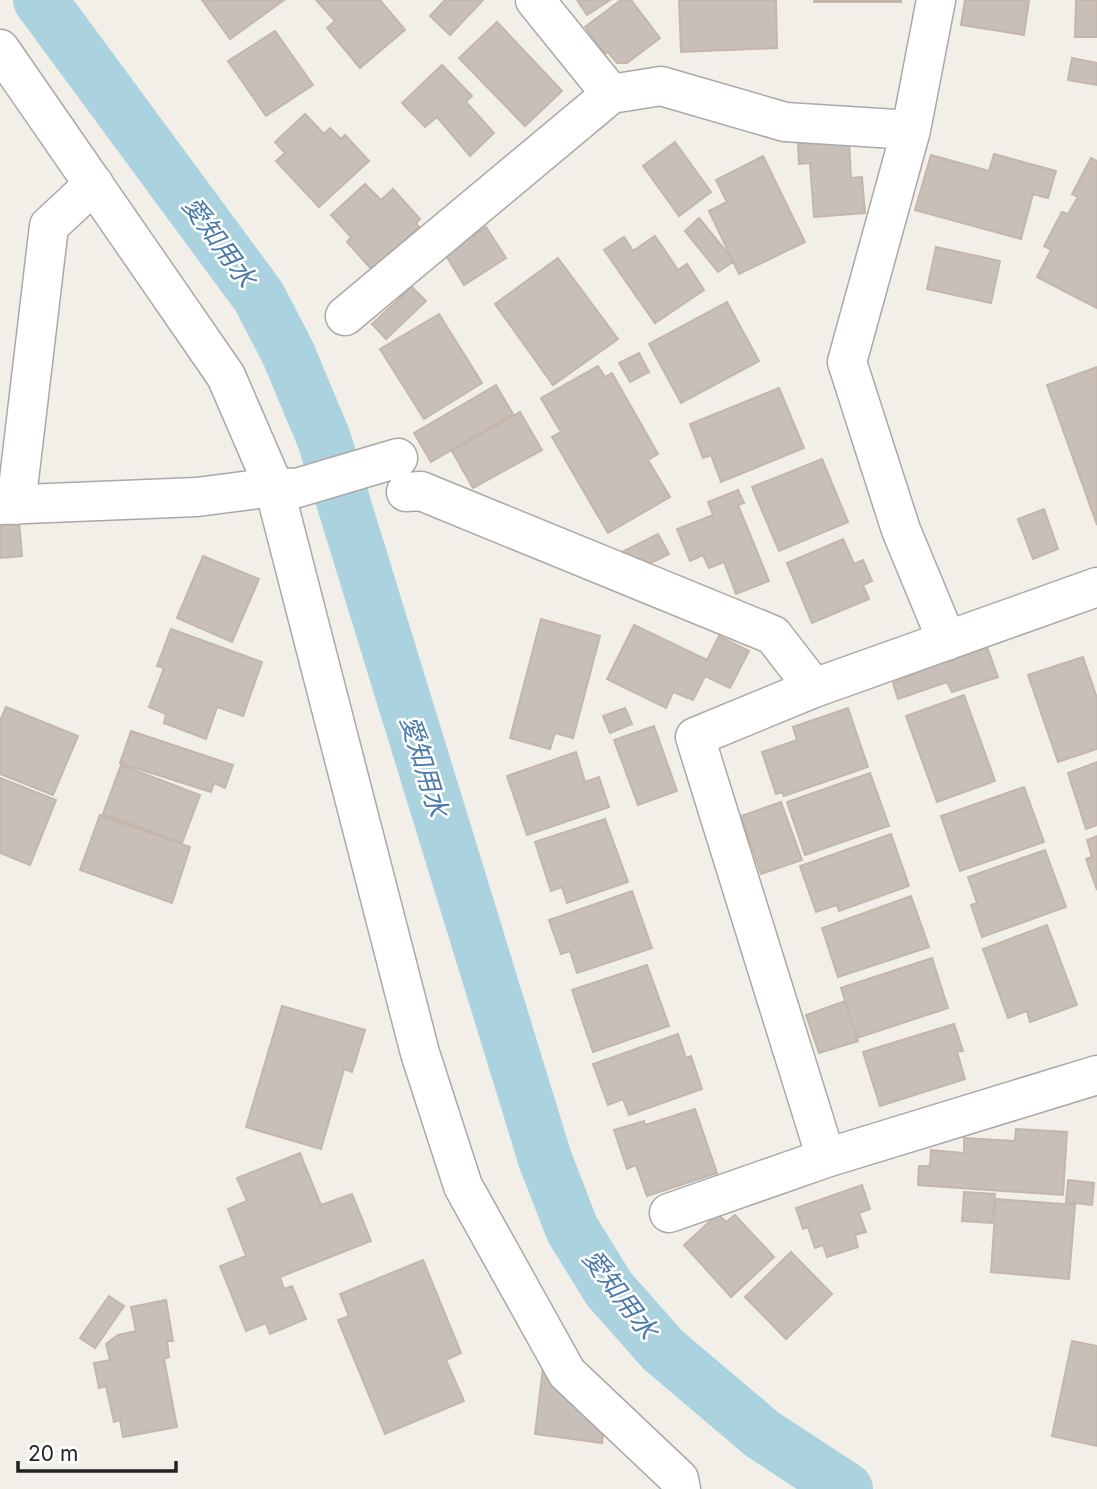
<svg xmlns="http://www.w3.org/2000/svg" width="1097" height="1489" font-family="Inter,'Noto Sans JP',sans-serif">
<rect width="100%" height="100%" fill="#f2efe9"/>
<g fill="none" stroke-linecap="round" stroke-linejoin="round">
<path stroke="#aad3df" stroke-width="54" d="M 40,0 L 259,297 L 288,353 L 324,439 L 545,1159 L 572,1229 L 609,1289 L 663,1350 L 762,1434 L 846,1489"/>
</g>
<path fill="#c7bfb8" stroke="#c4b6ab" stroke-width="2" d="M 202,0 L 284,0 L 230,39 Z
M 316,0 L 380,0 L 405,30 L 360,68 L 327,28 L 335,21 Z
M 445,0 L 483,0 L 450,35 L 430,16 Z
M 577,0 L 610,0 L 587,15 Z
M 621,0 L 631,0 L 660,38 L 627,63 L 617,63 L 608,52 L 605,54 L 585,27 Z
M 679,0 L 776,0 L 777,48 L 681,52 Z
M 814,0 L 901,0 L 901,2 L 814,2 Z
M 965,0 L 1029,0 L 1024,35 L 961,25 Z
M 1076,0 L 1097,0 L 1097,37 L 1075,37 Z
M 497,22 L 562,91 L 525,126 L 459,58 Z
M 275,31 L 313,85 L 266,116 L 228,61 Z
M 1072,58 L 1097,63 L 1097,85 L 1068,80 Z
M 442,65 L 472,96 L 466,102 L 494,133 L 470,156 L 437,117 L 425,127 L 402,103 Z
M 305,114 L 324,134 L 330,128 L 341,139 L 345,135 L 369,161 L 319,207 L 276,161 L 285,153 L 275,142 Z
M 849,140 L 851,178 L 862,177 L 865,213 L 814,217 L 810,163 L 799,164 L 798,144 Z
M 675,142 L 711,192 L 679,216 L 643,166 Z
M 994,154 L 1056,171 L 1048,198 L 1033,194 L 1021,239 L 915,210 L 931,155 L 989,171 Z
M 763,156 L 805,242 L 739,274 L 709,211 L 727,202 L 716,180 Z
M 1091,158 L 1097,161 L 1097,308 L 1037,277 L 1051,250 L 1044,246 L 1062,212 L 1068,214 L 1078,197 L 1072,194 Z
M 365,184 L 381,200 L 393,189 L 420,219 L 416,223 L 419,227 L 373,271 L 347,242 L 351,237 L 331,215 Z
M 699,218 L 734,261 L 718,272 L 685,231 Z
M 486,227 L 506,258 L 464,285 L 445,254 Z
M 655,236 L 678,270 L 687,264 L 704,290 L 655,323 L 604,250 L 624,237 L 633,251 Z
M 936,247 L 1000,261 L 991,303 L 927,289 Z
M 558,258 L 618,339 L 553,385 L 495,304 Z
M 412,287 L 426,301 L 386,339 L 372,324 Z
M 727,302 L 759,361 L 681,403 L 649,344 Z
M 439,314 L 482,383 L 424,419 L 380,349 Z
M 639,353 L 649,372 L 630,382 L 619,363 Z
M 598,366 L 605,377 L 612,373 L 658,454 L 648,460 L 670,497 L 608,533 L 552,437 L 561,432 L 541,398 Z
M 1097,367 L 1097,525 L 1047,385 Z
M 496,385 L 513,414 L 431,462 L 414,433 Z
M 779,388 L 804,448 L 721,482 L 711,455 L 703,458 L 690,424 Z
M 520,412 L 542,450 L 473,488 L 452,451 Z
M 822,459 L 848,522 L 779,551 L 752,487 Z
M 738,490 L 744,503 L 738,505 L 769,581 L 736,594 L 724,562 L 709,568 L 703,555 L 690,561 L 677,529 L 713,515 L 708,502 Z
M 1044,509 L 1058,549 L 1033,559 L 1018,519 Z
M 19,521 L 22,556 L 0,558 L 0,523 Z
M 658,534 L 669,554 L 647,565 L 620,553 Z
M 843,539 L 854,564 L 863,560 L 872,581 L 863,585 L 869,599 L 812,623 L 787,563 Z
M 203,556 L 259,579 L 232,642 L 177,618 Z
M 541,619 L 600,636 L 573,738 L 555,733 L 550,749 L 510,738 Z
M 634,625 L 707,660 L 719,636 L 749,651 L 730,688 L 705,676 L 693,700 L 673,692 L 666,708 L 607,679 Z
M 171,629 L 262,662 L 243,716 L 217,707 L 206,739 L 164,723 L 166,714 L 149,707 L 164,668 L 157,666 Z
M 984,639 L 998,677 L 952,692 L 947,682 L 898,699 L 893,683 Z
M 1083,657 L 1097,698 L 1097,749 L 1058,762 L 1028,675 Z
M 964,695 L 995,781 L 937,802 L 906,716 Z
M 6,707 L 78,736 L 53,795 L 0,774 L 0,721 Z
M 625,708 L 632,724 L 610,733 L 603,716 Z
M 848,708 L 868,767 L 784,796 L 782,792 L 776,794 L 762,752 L 797,740 L 793,727 Z
M 654,726 L 677,791 L 638,805 L 614,740 Z
M 131,731 L 233,765 L 225,788 L 214,783 L 211,792 L 120,763 Z
M 576,752 L 585,782 L 599,777 L 609,807 L 527,835 L 507,776 Z
M 1097,762 L 1097,825 L 1086,829 L 1068,773 Z
M 121,765 L 200,795 L 182,843 L 103,814 Z
M 870,773 L 889,826 L 805,855 L 787,802 Z
M 0,778 L 56,800 L 30,865 L 0,853 Z
M 1024,787 L 1044,842 L 960,871 L 941,816 Z
M 781,802 L 802,860 L 761,874 L 741,816 Z
M 100,815 L 190,847 L 172,903 L 80,870 Z
M 605,819 L 628,882 L 567,903 L 562,887 L 551,891 L 535,842 Z
M 891,834 L 909,886 L 839,911 L 837,905 L 816,912 L 800,866 Z
M 1097,836 L 1097,890 L 1086,859 L 1092,857 L 1087,840 Z
M 1045,850 L 1066,907 L 982,937 L 971,905 L 977,903 L 968,877 Z
M 632,891 L 652,948 L 577,973 L 570,951 L 561,954 L 549,920 Z
M 911,896 L 929,947 L 838,977 L 822,928 Z
M 1047,925 L 1077,1005 L 1030,1022 L 1027,1011 L 1008,1018 L 983,949 Z
M 932,958 L 948,1008 L 857,1038 L 841,988 Z
M 647,965 L 669,1026 L 593,1052 L 572,990 Z
M 845,1001 L 858,1041 L 819,1053 L 806,1015 Z
M 282,1006 L 365,1030 L 352,1072 L 344,1069 L 321,1149 L 246,1127 Z
M 954,1024 L 963,1051 L 957,1052 L 965,1079 L 880,1106 L 863,1052 Z
M 678,1034 L 686,1058 L 691,1056 L 702,1089 L 629,1115 L 623,1099 L 608,1105 L 593,1064 Z
M 695,1109 L 717,1173 L 647,1196 L 636,1165 L 627,1169 L 614,1130 L 644,1121 L 645,1125 Z
M 1016,1129 L 1067,1132 L 1063,1195 L 918,1185 L 919,1166 L 930,1166 L 931,1150 L 964,1153 L 964,1138 L 1015,1141 Z
M 300,1153 L 321,1205 L 352,1194 L 371,1241 L 280,1277 L 284,1289 L 292,1286 L 306,1319 L 270,1334 L 266,1323 L 246,1331 L 220,1266 L 246,1256 L 228,1209 L 247,1201 L 237,1178 Z
M 1068,1180 L 1094,1183 L 1092,1205 L 1066,1202 Z
M 862,1185 L 870,1209 L 859,1213 L 866,1232 L 855,1235 L 858,1247 L 827,1257 L 823,1245 L 815,1248 L 808,1227 L 803,1229 L 796,1208 Z
M 964,1192 L 995,1194 L 992,1223 L 962,1221 Z
M 996,1199 L 1075,1205 L 1069,1279 L 991,1272 Z
M 718,1214 L 726,1222 L 735,1215 L 774,1257 L 731,1297 L 684,1245 Z
M 791,1252 L 832,1294 L 786,1339 L 745,1297 Z
M 423,1260 L 461,1353 L 446,1360 L 464,1401 L 385,1434 L 338,1320 L 349,1316 L 340,1294 Z
M 109,1296 L 124,1306 L 95,1348 L 80,1338 Z
M 166,1300 L 173,1341 L 167,1341 L 169,1357 L 164,1359 L 177,1427 L 123,1437 L 120,1420 L 114,1422 L 106,1386 L 99,1388 L 94,1363 L 110,1360 L 106,1344 L 118,1335 L 136,1331 L 131,1307 Z
M 1072,1341 L 1097,1346 L 1097,1446 L 1052,1436 Z
M 543,1368 L 603,1432 L 602,1443 L 535,1434 Z"/>
<g fill="none" stroke-linecap="round" stroke-linejoin="round">
<defs>
<path id="minor" d="M 535,0 L 611,94
M 936,0 L 911,130 L 847,362 L 901,530 L 947,641
M 0,49 L 226,376 L 274,487 L 420,1053 L 463,1186 L 567,1373 L 679,1479 L 681,1489
M 345,316 L 611,94 L 661,86 L 785,122 L 911,130
M 406,492 L 421,491 L 773,635 L 814,688
M 0,505 L 197,497 L 274,487 L 297,488 L 398,458
M 16,505 L 49,226 L 94,184
M 826,1158 L 695,737 L 814,688 L 1097,587
M 669,1213 L 826,1158 L 1097,1075"/>
</defs>
<use href="#minor" stroke="#a9a9a9" stroke-width="41"/>
<use href="#minor" stroke="#fff" stroke-width="38"/>
</g>
<g text-anchor="middle" stroke-width="5" stroke-linejoin="round" paint-order="stroke">
<g font-size="26" font-style="italic" fill="#4a7aab" stroke="#fff">
<text transform="translate(219 242) rotate(54)" y="9">愛知用水</text>
<text transform="translate(424 766) rotate(73)" y="9">愛知用水</text>
<text transform="translate(620 1294) rotate(53)" y="9">愛知用水</text>
</g>
</g>
<path d="M18 1461v10h158v-10" fill="none" stroke="#222222" stroke-width="3.5"/>
<text x="28" y="1461" font-size="21" fill="#222222" stroke="#ffffff" stroke-width="5" paint-order="stroke">20 m</text>
</svg>
